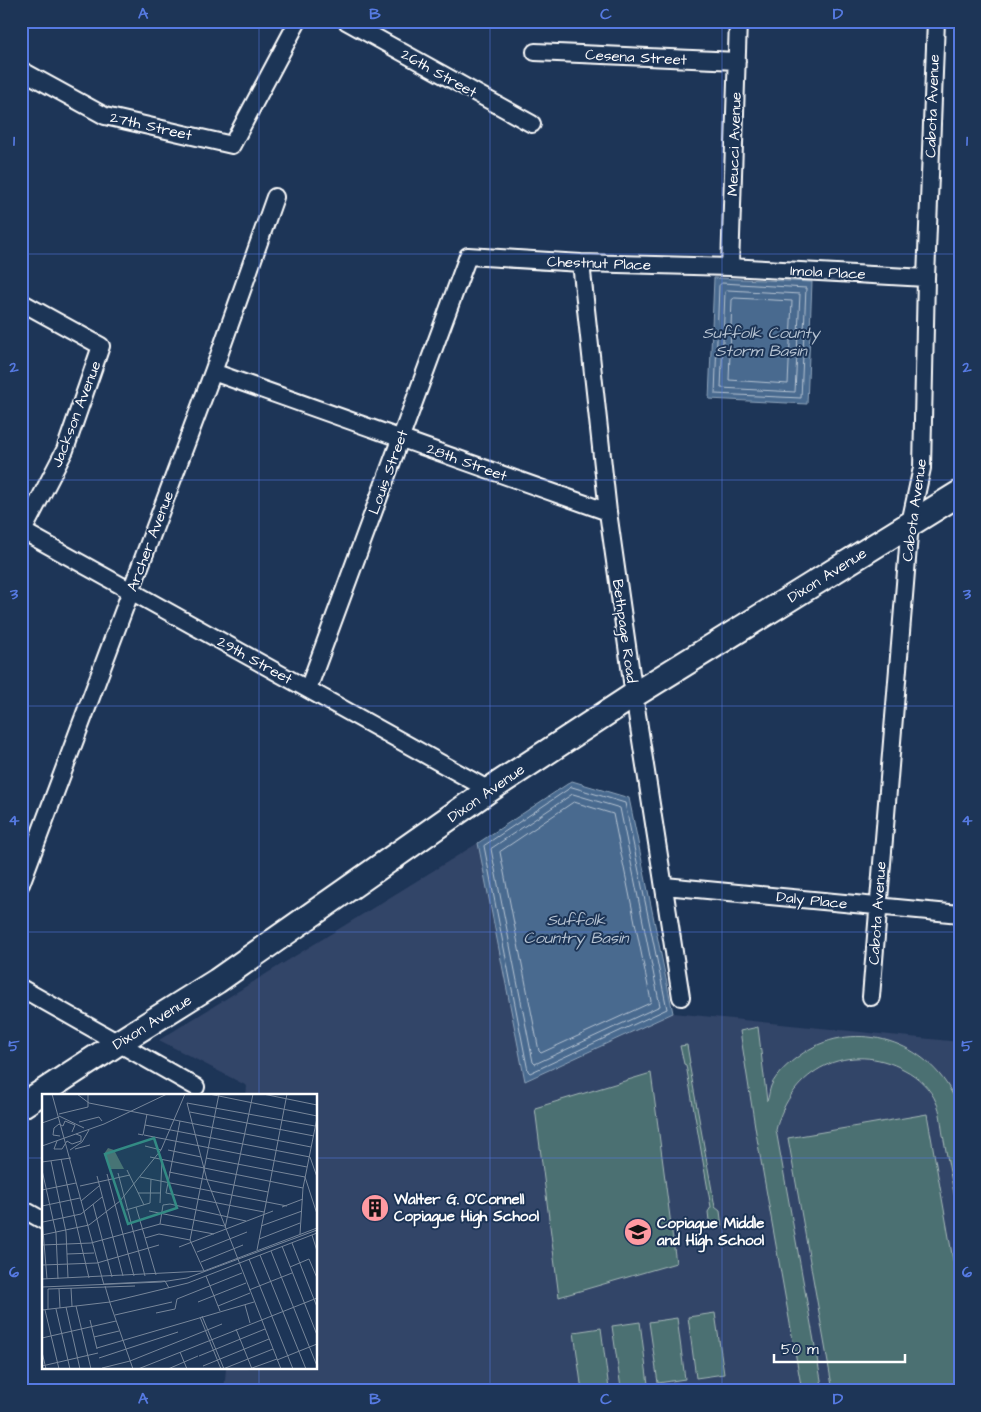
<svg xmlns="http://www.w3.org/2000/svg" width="981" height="1412" font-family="'Architects Daughter',sans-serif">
<rect width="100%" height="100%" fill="#1d3557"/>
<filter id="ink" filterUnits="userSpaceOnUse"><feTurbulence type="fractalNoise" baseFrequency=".02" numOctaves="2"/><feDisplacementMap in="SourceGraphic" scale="10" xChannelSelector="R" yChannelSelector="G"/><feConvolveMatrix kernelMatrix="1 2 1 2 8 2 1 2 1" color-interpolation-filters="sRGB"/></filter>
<g filter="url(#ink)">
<path fill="#324467" d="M 478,843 L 526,1081 L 673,1013 L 960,1042 L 960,1391 L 224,1391 L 226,1368 L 316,1368 L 316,1096 L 246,1096 L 247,1086 L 159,1040 Z"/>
<path fill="#4b7072" stroke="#a5b8b8" d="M 758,1027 L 767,1101 C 769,1097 769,1091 771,1086 C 776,1074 789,1063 799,1056 C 850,1018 923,1038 952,1093 C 955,1098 958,1105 959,1111 C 961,1123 960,1137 960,1149 C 960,1174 960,1200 960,1225 C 954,1195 949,1165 943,1135 C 941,1125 941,1111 936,1102 C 931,1089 917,1076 905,1070 C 849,1039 790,1070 776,1130 L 823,1391 L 802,1391 L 756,1133 L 740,1031 Z
M 687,1045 L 690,1063 L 689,1063 L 715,1207 L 720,1211 L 722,1227 L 710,1229 L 708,1212 L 711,1207 L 686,1065 L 684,1064 L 680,1046 Z
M 651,1073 L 676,1263 L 559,1297 L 535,1108 Z
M 927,1114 L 960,1299 L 960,1391 L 833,1391 L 788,1138 Z
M 715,1313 L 724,1374 L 696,1378 L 688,1317 Z
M 677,1318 L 685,1379 L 658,1383 L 649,1322 Z
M 640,1322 L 648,1384 L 621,1388 L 612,1326 Z
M 601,1328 L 609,1389 L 582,1391 L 574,1332 Z"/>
<path fill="#486a8f" stroke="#91a6bc" d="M 714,278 L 812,282 L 807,404 L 709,399 Z
M 572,781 L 629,798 L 673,1013 L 525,1081 L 478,843 Z"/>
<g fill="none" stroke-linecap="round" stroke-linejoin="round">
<path stroke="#b6c3d2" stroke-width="1" d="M 722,283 L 806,288 L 801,398 L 715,394 L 719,286 Z
M 728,290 L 800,294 L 795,392 L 721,388 L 725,292 Z
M 735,298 L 792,301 L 788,384 L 729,380 L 732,300 Z
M 572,787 L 625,803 L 667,1009 L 530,1073 L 528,1071 L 484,846 Z
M 573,794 L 620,808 L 660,1006 L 535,1064 L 533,1062 L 491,849 Z
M 574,802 L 613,814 L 651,1001 L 650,1003 L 541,1053 L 539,1051 L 500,852 Z"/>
<defs>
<path id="street" d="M 346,21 L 532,124
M 535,52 L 737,61
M 21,70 L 105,116 L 232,145 L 298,21
M 581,263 L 608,512 L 634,695 L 681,997
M 730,267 L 738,21
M 21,302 L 101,346 L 65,450 L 21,535
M 213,372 L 608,512
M 21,530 L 489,790
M 308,689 L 468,256 L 581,263 L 730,267 L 926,278
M 21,884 L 213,372 L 275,197
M 665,886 L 960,914
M 21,988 L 196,1087
M 871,997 L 910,523 L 922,468 L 926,278 L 936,21
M 21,1208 L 44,1221"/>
<path id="secondary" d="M 21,1106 L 118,1043 L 217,981 L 489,790 L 634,695 L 960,493"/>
</defs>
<use href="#street" stroke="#fff" stroke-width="20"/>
<use href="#secondary" stroke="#fff" stroke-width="28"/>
<use href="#street" stroke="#1d3557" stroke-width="16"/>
<use href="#secondary" stroke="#1d3557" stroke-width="24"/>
</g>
</g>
<path fill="none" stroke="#567ae2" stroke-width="1" stroke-opacity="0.55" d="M 259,21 L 259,1096M 490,21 L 490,1391M 722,21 L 722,1391M 21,254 L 960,254M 21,480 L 960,480M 21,706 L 960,706M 21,932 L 960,932M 21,1158 L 44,1158M 316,1158 L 960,1158M 259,1368 L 259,1391"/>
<defs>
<symbol id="building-disc" viewBox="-11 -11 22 22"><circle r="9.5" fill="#ff9aa2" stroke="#1d3557"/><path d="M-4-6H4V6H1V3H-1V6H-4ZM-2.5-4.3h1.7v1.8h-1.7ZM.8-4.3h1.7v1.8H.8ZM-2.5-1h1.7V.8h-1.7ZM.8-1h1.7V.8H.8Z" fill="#111"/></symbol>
<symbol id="school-disc" viewBox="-11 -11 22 22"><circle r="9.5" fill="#ff9aa2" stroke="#1d3557"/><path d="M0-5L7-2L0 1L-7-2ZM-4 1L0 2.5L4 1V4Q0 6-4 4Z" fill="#111"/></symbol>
</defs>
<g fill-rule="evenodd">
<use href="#building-disc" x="359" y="1192" width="32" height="32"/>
<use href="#school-disc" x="622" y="1216" width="32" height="32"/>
</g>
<g text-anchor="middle" stroke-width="4" stroke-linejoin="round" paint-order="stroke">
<g font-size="15" fill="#fff" stroke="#1d3557">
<text transform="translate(636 57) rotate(3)" y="5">Cesena Street</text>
<text transform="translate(439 73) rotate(29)" y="5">26th Street</text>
<text transform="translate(932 106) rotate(-88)" y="5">Cabota Avenue</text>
<text transform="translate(151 126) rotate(13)" y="5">27th Street</text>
<text transform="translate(734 144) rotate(-88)" y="5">Meucci Avenue</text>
<text transform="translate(599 263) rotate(2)" y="5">Chestnut Place</text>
<text transform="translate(828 272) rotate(3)" y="5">Imola Place</text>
<text transform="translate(76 414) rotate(-69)" y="5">Jackson Avenue</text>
<text transform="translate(467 462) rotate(20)" y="5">28th Street</text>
<text transform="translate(388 472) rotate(-70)" y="5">Louis Street</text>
<text transform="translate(914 510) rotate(-82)" y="5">Cabota Avenue</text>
<text transform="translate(150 541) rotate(-69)" y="5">Archer Avenue</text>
<text transform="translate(827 575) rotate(-32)" y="5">Dixon Avenue</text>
<text transform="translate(625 631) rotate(82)" y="5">Bethpage Road</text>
<text transform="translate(255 660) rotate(29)" y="5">29th Street</text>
<text transform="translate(486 793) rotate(-35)" y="5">Dixon Avenue</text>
<text transform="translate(812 900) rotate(6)" y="5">Daly Place</text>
<text transform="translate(877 913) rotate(-86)" y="5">Cabota Avenue</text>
<text transform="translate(152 1022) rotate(-32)" y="5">Dixon Avenue</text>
</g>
<g font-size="15" font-weight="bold" fill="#fff" stroke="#1d3557" text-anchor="start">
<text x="394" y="1204">Walter G. O'Connell<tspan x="394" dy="17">Copiague High School</tspan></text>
<text x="657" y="1228">Copiague Middle<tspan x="657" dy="17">and High School</tspan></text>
</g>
<g font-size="16" font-style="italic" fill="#b6c3d2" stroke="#1d3557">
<text x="761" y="338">Suffolk County<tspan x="761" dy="18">Storm Basin</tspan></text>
<text x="576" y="925">Suffolk<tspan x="576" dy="18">Country Basin</tspan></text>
</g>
</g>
<g transform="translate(42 1094)">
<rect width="275" height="275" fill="#1d3557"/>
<path d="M 66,54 L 72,56 L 82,75 L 69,75 L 62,60 Z" fill="#4b7072"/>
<path fill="none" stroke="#77869a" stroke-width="1" d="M 10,0 L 62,191M 35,0 L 47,9 L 269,53M 167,0 L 275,22M 221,0 L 275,11M 148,18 L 272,42M 17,20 L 46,13 L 46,0M 17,22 L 42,34M 138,27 L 124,99 L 222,118M 37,28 L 57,23 L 60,27M 0,29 L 17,23M 103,31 L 268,63 L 275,83M 96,40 L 101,41 L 105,20M 102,41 L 265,73M 18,42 L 11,41 L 12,34 L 17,30 L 21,32 L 23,27 L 33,31 L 30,38M 15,47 L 12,55 L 20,55 L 25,47 L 30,50 L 39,47 L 39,42 L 34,40M 0,52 L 62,30 L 125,0M 103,52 L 119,56M 33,55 L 48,51M 28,56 L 40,48 L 47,36M 126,56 L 159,63M 108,63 L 261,94M 164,64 L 263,83 L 275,120M 19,65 L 47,184M 9,67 L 24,138 L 26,184M 0,68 L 29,64M 0,76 L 14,139 L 16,185M 85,76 L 102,111M 127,78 L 226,98M 76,79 L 103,182M 65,80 L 92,182M 55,82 L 81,182M 98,83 L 245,112M 38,92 L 88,81M 0,96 L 34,89M 96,99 L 118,99M 39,107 L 57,92M 118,109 L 120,66M 51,110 L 70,183M 0,112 L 38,104M 94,113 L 114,181M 240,113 L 261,105M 84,116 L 108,109 L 109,85M 107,117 L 182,132M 0,124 L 5,185M 1,128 L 39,120 L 60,103M 118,130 L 121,111 L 128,110 L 204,127M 219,132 L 260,117M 183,134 L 211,0M 258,140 L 261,94 L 275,24M 0,141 L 47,131 L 78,107 L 119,56 L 143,0M 270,141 L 275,157M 103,144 L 117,140 L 148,146 L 162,177M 217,145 L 258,129M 148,146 L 177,0M 250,149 L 275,213M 0,151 L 49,149 L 118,130 L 172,140M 240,152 L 275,241M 137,153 L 231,117M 215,156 L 245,0M 229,157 L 275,272M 155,158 L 205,138M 25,160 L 52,159M 218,161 L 264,275M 207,165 L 251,275M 159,168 L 201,151M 0,171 L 55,169 L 117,151M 248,173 L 267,165 L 275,184M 164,182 L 178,217M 0,185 L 162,177 L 275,134M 62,190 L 123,187 L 127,194M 63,192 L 68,209M 0,193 L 119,188 L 145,184 L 275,136M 29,194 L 30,212M 17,195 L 18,214M 207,196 L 250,179M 156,208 L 204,189M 68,209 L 91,275M 203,211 L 208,229M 34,212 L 49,275M 176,212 L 208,199M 24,213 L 38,275M 6,215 L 6,195 L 93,192M 14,215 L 28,275M 0,216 L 68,208 L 146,189 L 275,139M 3,216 L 17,275M 114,219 L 133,215 L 135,205 L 200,179M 73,221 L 130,208M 160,222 L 182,275M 158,223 L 179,275M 48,226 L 55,255M 194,235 L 210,275M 52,243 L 77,237M 0,244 L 74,227M 55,254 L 212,208M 0,258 L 4,275M 138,258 L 145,275M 157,262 L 223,235M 57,264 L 136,238M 235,266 L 275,250M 0,272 L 56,259M 161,272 L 227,245M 60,274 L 88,267 L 180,230M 210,274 L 235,265M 96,275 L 275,204M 126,275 L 156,262M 181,275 L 231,255M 239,275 L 165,86 L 145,9 L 273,32"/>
<path fill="#338b84" fill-opacity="0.15" stroke="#338b84" stroke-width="2.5" d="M 112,44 L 135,114 L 86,130 L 63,60 Z"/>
<rect width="275" height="275" fill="none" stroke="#fff" stroke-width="2.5"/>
</g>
<rect width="981" height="1412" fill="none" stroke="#1d3557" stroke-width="55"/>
<path d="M774 1354v8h131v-8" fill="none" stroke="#ffffff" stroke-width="2.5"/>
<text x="781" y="1354" font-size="15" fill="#ffffff" stroke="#1d3557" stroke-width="4" paint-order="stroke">50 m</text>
<rect x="28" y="28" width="926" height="1356" fill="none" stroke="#567ae2" stroke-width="2"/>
<g font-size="16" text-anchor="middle" font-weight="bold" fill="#567ae2">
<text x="143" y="19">A</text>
<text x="375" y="19">B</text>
<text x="606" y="19">C</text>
<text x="838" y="19">D</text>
<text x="14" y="146">1</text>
<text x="967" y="146">1</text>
<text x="14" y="372">2</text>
<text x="967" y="372">2</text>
<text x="14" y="599">3</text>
<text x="967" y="599">3</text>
<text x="14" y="825">4</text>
<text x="967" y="825">4</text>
<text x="14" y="1051">5</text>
<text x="967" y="1051">5</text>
<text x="14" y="1277">6</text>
<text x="967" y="1277">6</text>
<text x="143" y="1404">A</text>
<text x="375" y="1404">B</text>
<text x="606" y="1404">C</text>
<text x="838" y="1404">D</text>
</g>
</svg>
